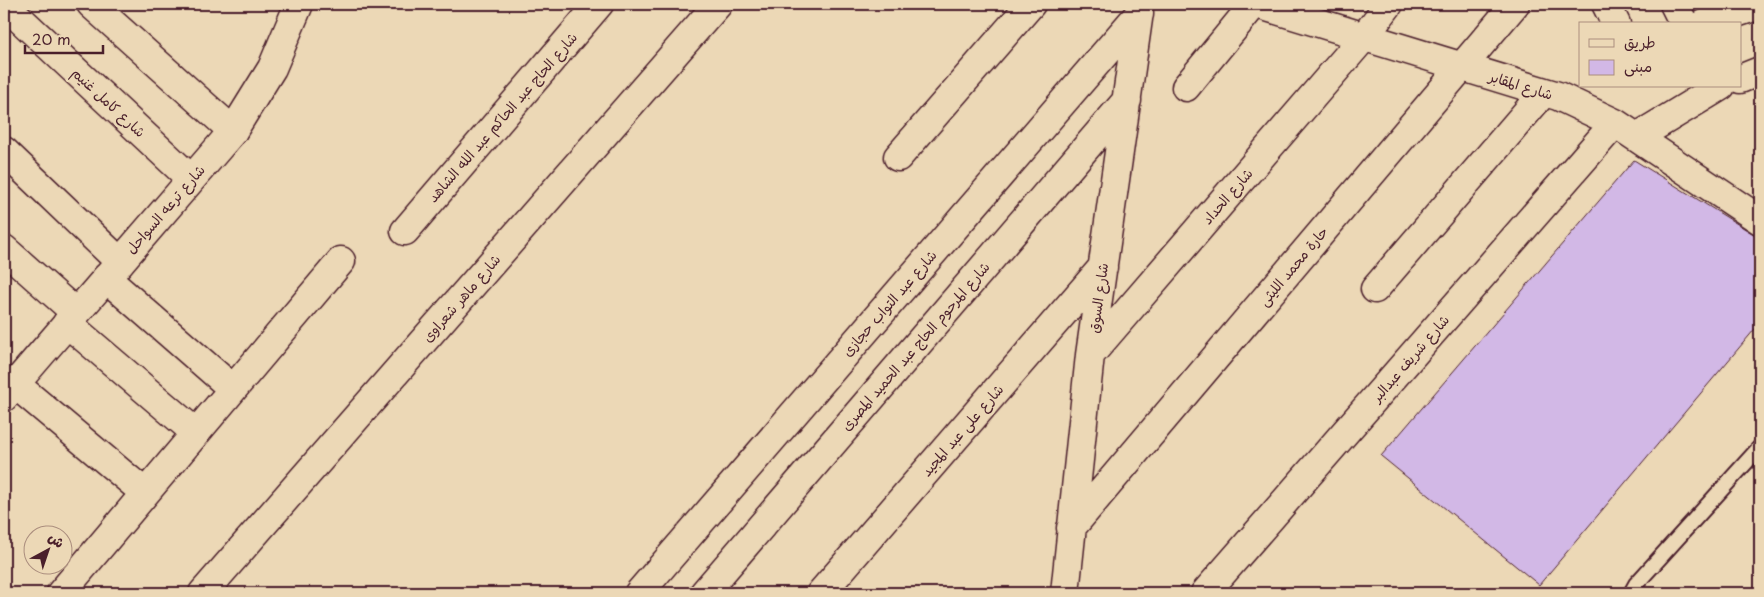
<svg xmlns="http://www.w3.org/2000/svg" width="1764" height="597" font-family="'Playpen Sans','Playpen Sans Arabic',sans-serif">
	<style>
		.building { fill: #d2b8e6; stroke: #4a1f2b }
		.lines { fill: none; stroke-linecap: round; stroke-linejoin: round }
		.service-casing { stroke: #4a1f2b; stroke-width: 18 }
		.minor-casing { stroke: #4a1f2b; stroke-width: 31 }
		.secondary-casing { stroke: #4a1f2b; stroke-width: 31 }
		.service { stroke: #ecd8b6; stroke-width: 14 }
		.minor { stroke: #ecd8b6; stroke-width: 28 }
		.secondary { stroke: #ecd8b6; stroke-width: 28 }
		.labels { text-anchor: middle; dominant-baseline: central; stroke-width: 5; stroke-linejoin: round; paint-order: stroke }
		.street-label { font-size: 14px; fill: #4a1f2b; stroke: #ecd8b6 }
	</style>
	<rect width="100%" height="100%" fill="#ecd8b6"/>
	<filter id="ink" filterUnits="userSpaceOnUse"><feTurbulence type="fractalNoise" baseFrequency=".02" numOctaves="2"/><feDisplacementMap in="SourceGraphic" scale="10" xChannelSelector="R" yChannelSelector="G"/><feConvolveMatrix kernelMatrix="1 2 1 2 8 2 1 2 1" color-interpolation-filters="sRGB"/></filter>
	<g filter="url(#ink)">
		<path class="building" d="M1634,160L1760,238V323L1539,585L1381,456Z"/>
		<g class="lines">
			<defs>
				<path id="service" d="M1631,593L1636,584L1760,447"/>
				<path id="minor" d="M4,4L191,179
					M91,4L233,131
					M1257,4L1558,96L1615,123L1760,220
					M1606,4L1616,24
					M1674,4L1684,24
					M1703,24L1760,5
					M1740,79L1760,71
					M1186,87L1254,4
					M1637,137L1721,86
					M4,151L120,262
					M898,157L1031,4
					M405,231L599,4
					M4,249L76,313
					M106,278L233,389
					M1375,289L1544,92
					M67,323L196,433
					M1090,355L1364,37L1389,4
					M15,384L145,493
					M1071,528L1515,4
					M61,593L341,261
					M203,593L718,4
					M639,593L1139,14
					M704,593L1127,100
					M821,593L1103,267
					M1065,593L1090,355L1139,12
					M1205,593L1615,123"/>
				<path id="secondary" d="M4,397L233,131L272,68L299,4"/>
			</defs>
			<use href="#service" class="service-casing"/>
			<use href="#minor" class="minor-casing"/>
			<use href="#secondary" class="secondary-casing"/>
			<use href="#service" class="service"/>
			<use href="#minor" class="minor"/>
			<use href="#secondary" class="secondary"/>
		</g>
	</g>
	<g class="labels">
		<g class="street-label">
			<text transform="translate(1521 85) rotate(17)">شارع المقابر</text>
			<text transform="translate(109 102) rotate(43)">شارع كامل غنيم</text>
			<text transform="translate(502 117) rotate(-49)">شارع الحاج عبد الحاكم عبد الله الشاهد</text>
			<text transform="translate(1227 196) rotate(-49)">شارع الحداد</text>
			<text transform="translate(165 209) rotate(-49)">شارع ترعه السواحل</text>
			<text transform="translate(1293 266) rotate(-50)">حارة محمد الليثى</text>
			<text transform="translate(461 298) rotate(-49)">شارع ماهر شعراوى</text>
			<text transform="translate(1098 298) rotate(-82)">شارع السوق</text>
			<text transform="translate(889 303) rotate(-49)">شارع عبد التواب حجازى</text>
			<text transform="translate(915 346) rotate(-49)">شارع المرحوم الحاج عبد الحميد المصرى</text>
			<text transform="translate(1410 358) rotate(-49)">شارع شريف عبدالبر</text>
			<text transform="translate(962 430) rotate(-49)">شارع على عبد المجيد</text>
		</g>
	</g>
	<rect width="1764" height="597" fill="none" stroke="#ecd8b6" stroke-width="20"/>
	<rect x="10" y="10" width="1744" height="577" fill="none" stroke="#4a1f2b" stroke-width="2" filter="url(#ink)"/>
	<rect x="1579" y="22" width="162" height="65" fill="#ecd8b6" stroke="#ab8e7e"/>
	<rect x="1589" y="39" width="25" height="8" fill="#ecd8b6" stroke="#ab8e7e"/>
	<text x="1624" y="48" font-size="15" fill="#4a1f2b">طريق</text>
	<rect x="1589" y="60" width="25" height="15" fill="#d2b8e6" stroke="#ab8e7e"/>
	<text x="1624" y="72" font-size="15" fill="#4a1f2b">مبنى</text>
	<g transform="translate(48 550) rotate(40)"><circle r="24" fill="#ecd8b6" stroke="#ab8e7e"/>
	<path d="M0-4L9 19L0 12L-9 19Z" fill="#4a1f2b"/>
	<text y="-8" font-size="14" font-weight="bold" text-anchor="middle" fill="#4a1f2b">ش</text>
	</g>
	<path d="M25 45v8h78v-8" fill="none" stroke="#4a1f2b" stroke-width="2.5"/>
	<text x="32" y="45" font-size="15" fill="#4a1f2b" stroke="#ecd8b6" stroke-width="4" paint-order="stroke">20 m</text>
</svg>
